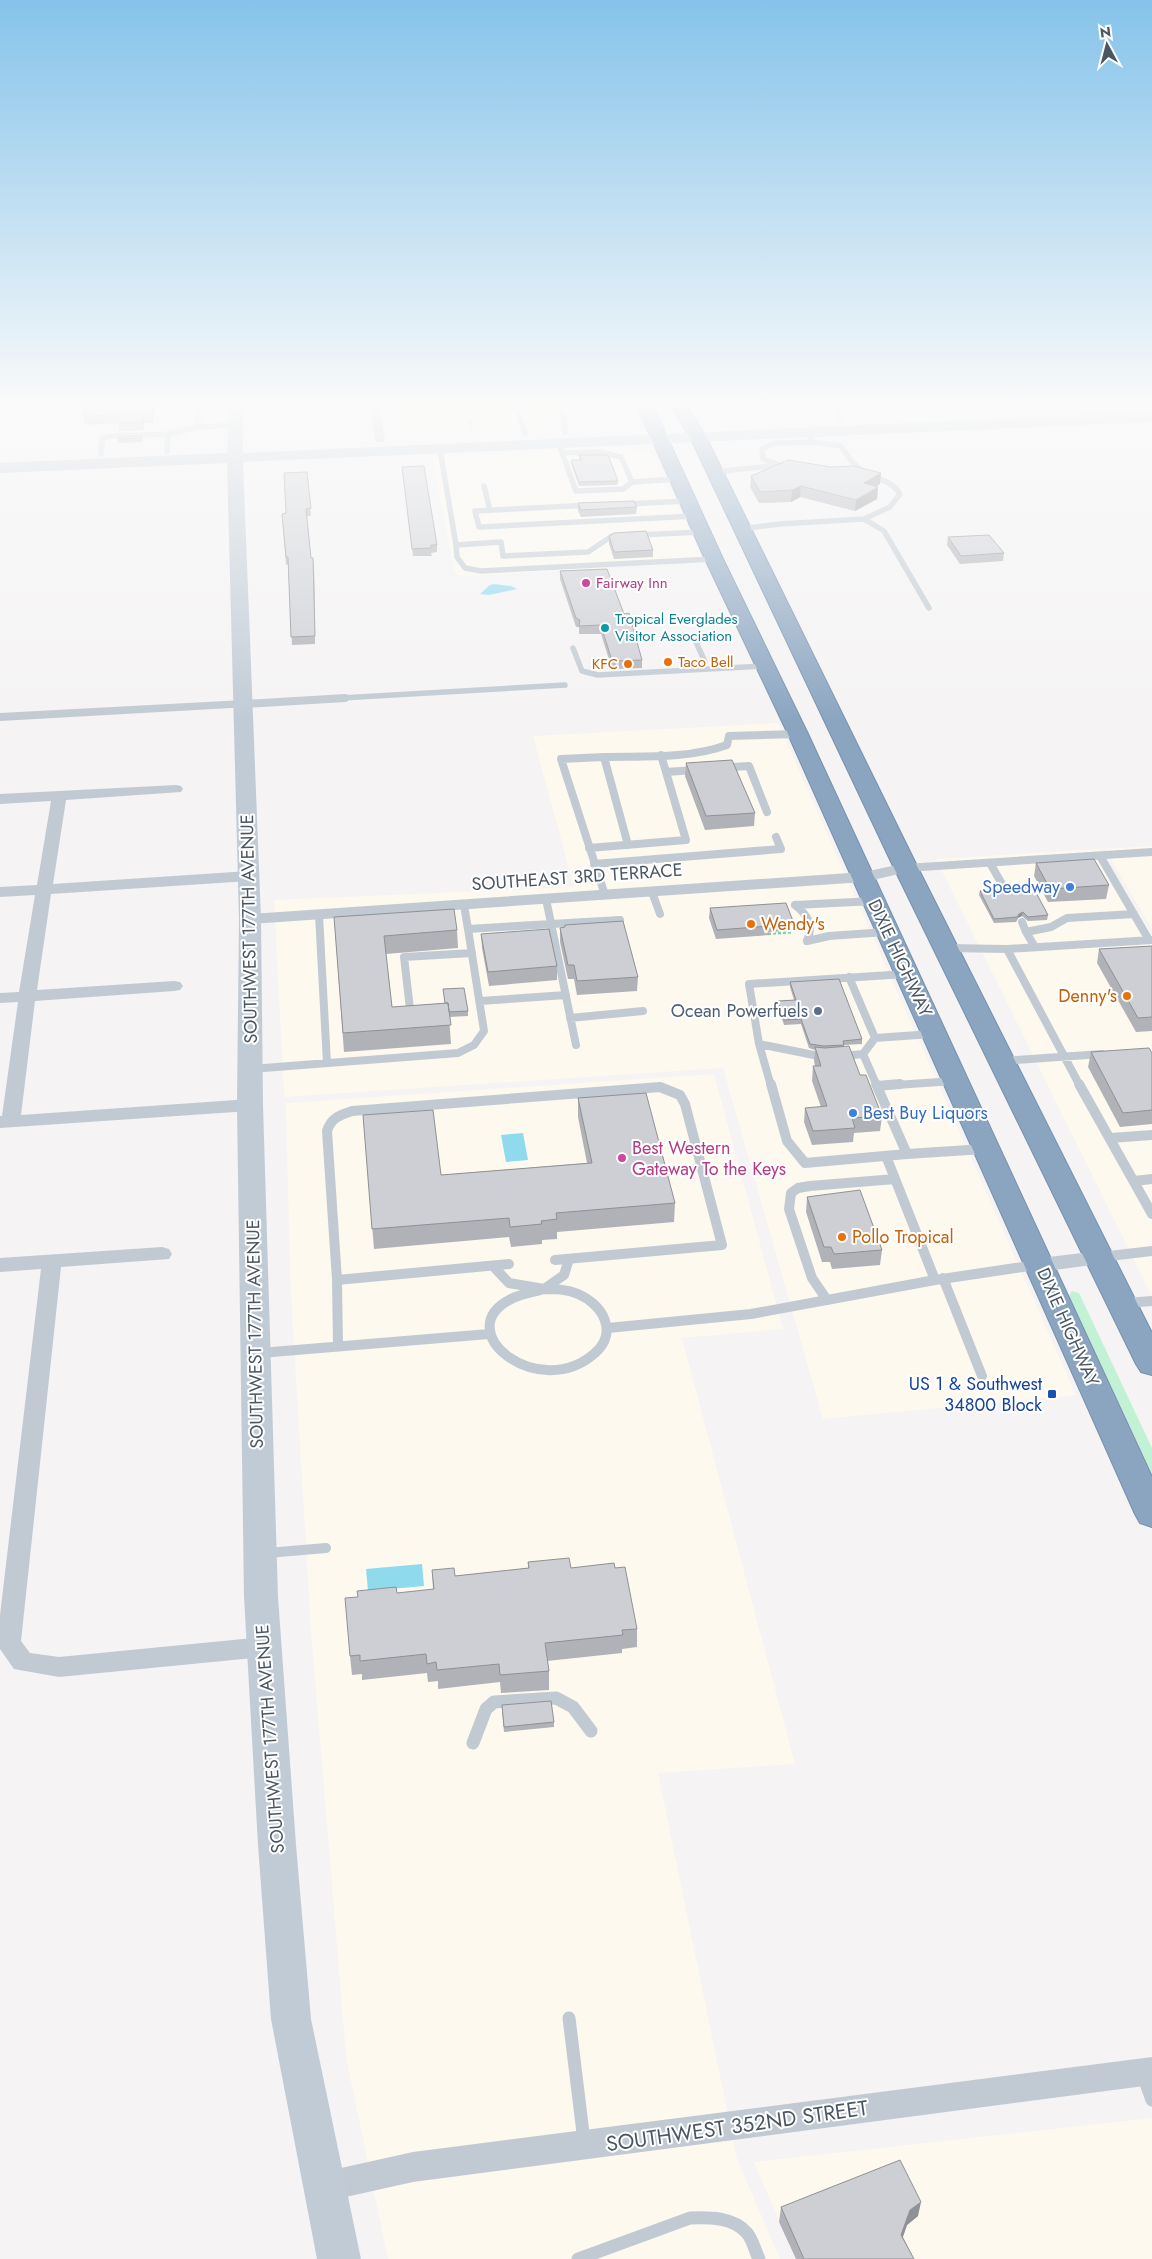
<svg xmlns="http://www.w3.org/2000/svg" width="1152" height="2259" font-family="Jost,sans-serif">
	<style>
		.commercial { fill: #fdf9ef }
		.green { fill: #c3f1d5 }
		.water { fill: #90daee }
		.lines { fill: none; stroke-linecap: round; stroke-linejoin: round }
		.highway-casing { stroke: #7690ad; stroke-width: 2 }
		.path-far1 { stroke: #7ad0a6; stroke-width: 2; stroke-dasharray: 2.5 2; stroke-linecap: butt }
		.path { stroke: #7ad0a6; stroke-width: 2.5; stroke-dasharray: 3 2; stroke-linecap: butt }
		.lane-far3 { stroke: #c1cad2; stroke-width: 5.5 }
		.lane-far2 { stroke: #c1cad2; stroke-width: 8 }
		.lane-far1 { stroke: #c1cad2; stroke-width: 10 }
		.lane { stroke: #c1cad2; stroke-width: 13 }
		.street { fill: #c1cad2; fill-rule: evenodd }
		.secondary { fill: #c1cbd6; fill-rule: evenodd }
		.highway { fill: #8ba5c1; fill-rule: evenodd }
		.wall { fill: #b0b2b7 }
		.shaded-wall { fill: #909195 }
		.building { fill: #cdcfd5; stroke: #909195 }
		.hotel-dot { fill: #d1479c; stroke: #fff; stroke-width: 2 }
		.culture-dot { fill: #0f9aa8; stroke: #fff; stroke-width: 2 }
		.food-dot { fill: #e8710a; stroke: #fff; stroke-width: 2 }
		.shop-dot { fill: #3f7fe0; stroke: #fff; stroke-width: 2 }
		.service-dot { fill: #5c6f8a; stroke: #fff; stroke-width: 2 }
		.transit-dot { fill: #1a4fb4; stroke: #fff; stroke-width: 2 }
		.labels { text-anchor: middle; dominant-baseline: central; stroke-width: 4; stroke-linejoin: round; paint-order: stroke }
		.far-hotel-label { font-size: 15px; fill: #b23c85; stroke: #fff; text-anchor: start }
		.far-culture-label { font-size: 15px; fill: #0d838f; stroke: #fff; text-anchor: start }
		.far-food-label { font-size: 15px; fill: #c56008; stroke: #fff; text-anchor: start }
		.street-label { font-size: 18px; fill: #4a5661; stroke: #fff }
		.shop-label { font-size: 18px; fill: #366cbe; stroke: #fff; text-anchor: end }
		.food-label { font-size: 18px; fill: #c56008; stroke: #fff; text-anchor: start }
		.service-label { font-size: 18px; fill: #4e5e75; stroke: #fff; text-anchor: end }
		.hotel-label { font-size: 18px; fill: #b23c85; stroke: #fff; text-anchor: start }
		.transit-label { font-size: 18px; fill: #164399; stroke: #fff; text-anchor: end }
		.near-street-label { font-size: 21px; fill: #4a5661; stroke: #fff }
	</style>
	<rect width="100%" height="100%" fill="#f5f3f3"/>
	<path class="commercial" d="M391,404H582L584,408H579L584,423L403,431L395,427Z
		M732,404H877L878,406L736,411Z
		M623,447L654,456L704,562L468,576L455,574L432,457Z
		M778,723L1076,1395L823,1419L723,1068L284,1097L274,900L574,887L533,736Z
		M1152,846V929L1105,849Z
		M1100,849L1152,936V1296L936,859Z
		M714,1074L783,1329L682,1338L795,1764L658,1773L737,2159L780,2259H388L346,2057L311,1631L290,1278L286,1103Z
		M1152,2118V2259H796L754,2162Z"/>
	<path class="green" d="M1072,1291L1079,1293L1152,1448V1474L1069,1296Z"/>
	<path class="water" d="M494,584L511,586L517,589L489,595L480,594L490,585Z
		M523,1133L528,1160L506,1162L501,1135Z
		M422,1564L424,1586L368,1591L366,1569Z"/>
	<g class="lines">
		<defs>
			<path id="highway" d="M636,404H652L723,559L808,734L1152,1477V1527L1140,1523L1135,1514L788,734L705,559Z
				M670,404H686L706,437L918,868L1152,1333V1375L1141,1372L1136,1364L894,868L690,437Z"/>
		</defs>
		<use href="#highway" class="highway-casing"/>
		<path class="path-far1" d="M470,422L472,429"/>
		<path class="path" d="M768,934L793,932"/>
		<path class="lane-far3" d="M227,404L198,407V427L235,425
			M514,404L525,433
			M559,404L563,414L565,432
			M782,404H822
			M833,404L841,419
			M808,432L813,442L841,446C848,456 854,466 864,472C878,480 892,480 900,494L890,507L864,519
			M559,444L576,491L623,489L632,482L621,457L600,452L563,453
			M440,449L456,545L501,542L503,556L588,552L612,536H619
			M167,451L168,434
			M101,454L102,439L109,436L168,434L198,427
			M777,464L763,459L762,449L775,443L813,442
			M714,472L780,465L788,466
			M632,482L678,479
			M484,486L490,510
			M625,504L687,501
			M590,505L475,511L479,527L695,516
			M741,529L780,524L864,519L884,531L929,608
			M637,535L702,532
			M456,545L457,557L465,568L481,571L714,559
			M696,642L705,662L703,667L697,669
			M573,648L582,671L598,675L766,666
			M324,699L565,685"/>
		<path class="lane-far2" d="M244,704L345,698
			M604,757L561,759L605,895
			M732,767L749,766L767,812
			M666,772L695,770
			M628,845L604,757C645,756 688,759 727,745L729,736L798,734
			M589,848L686,840L661,755
			M1100,856L1149,940
			M990,863L1007,893
			M594,864L781,849L776,837
			M906,868L1152,852
			M652,892L660,914
			M546,899L576,1045
			M464,905L468,929L620,920
			M795,905L874,901
			M795,905C808,915 814,925 807,941
			M319,915L327,1063
			M1022,922L1026,932
			M807,941L829,936L886,932
			M1035,947L1026,932L1051,927L1067,918L1134,914
			M947,948L1007,949
			M849,977L875,1038L863,1054
			M480,1001L566,995
			M410,1009L404,957L472,953
			M570,1018L643,1011
			M875,1038L932,1034
			M759,1044L771,1086
			M842,1056L863,1054L877,1086
			M824,1057L759,1044L749,984L906,974
			M1003,1061L1102,1054
			M252,1069L458,1053L474,1045L484,1031L468,929
			M881,1086L954,1081
			M1080,1086L1007,949L1152,940"/>
		<path class="lane-far1" d="M771,1084L787,1141L805,1163L907,1154L876,1084
			M1079,1084L1152,1214
			M877,1086L900,1084
			M1110,1138L1152,1135
			M907,1154L984,1149
			M886,1156L935,1280
			M1134,1181L1152,1179
			M1101,1257L1152,1251
			M493,1266L509,1283L544,1289L564,1275L569,1259
			M943,1278L982,1376
			M337,1280L509,1264
			M544,1289C555,1289 567,1289 578,1294C602,1304 619,1332 595,1353C539,1403 448,1331 511,1299C521,1294 534,1292 544,1289Z
			M827,1300L812,1278L789,1209L791,1193L798,1188L810,1186L895,1179
			M1125,1303L1152,1301
			M608,1328L751,1314L935,1280L1036,1265
			M338,1346L337,1280L327,1131C331,1118 340,1115 352,1111L660,1087L680,1095L685,1104L722,1245L555,1260
			M260,1353L489,1334
			M267,1553L326,1548"/>
		<path class="lane" d="M473,1743L486,1709L494,1702L556,1698L573,1707L591,1731
			M569,2018L584,2141
			M1143,2075L1152,2100
			M578,2259L690,2218C709,2217 733,2217 747,2233C753,2240 755,2251 759,2259"/>
		<path class="street" d="M369,404H379L385,440L384,442H376L375,440Z
			M244,700L251,704L249,707L0,721V713Z
			M176,785L181,786L183,789L181,792L66,800L53,884L249,871L255,873L257,876L255,879L249,881L51,894L37,990L174,981L180,982L183,986L180,990L174,991L35,1001L21,1115L250,1099L257,1101L259,1105L257,1109L250,1111L0,1128V1116H2L18,1002L0,1003V993L19,992L35,895L0,897V887L37,885L51,801L0,804V794Z
			M906,863L912,865L914,868L912,871L864,882L250,924L244,922L242,919L244,916L250,914L864,872Z
			M162,1247L169,1249L172,1254L169,1259L61,1267L21,1641L30,1653L59,1657L264,1637L273,1640L276,1647L273,1654L264,1657L59,1677L14,1669L0,1649V1615L41,1269L0,1272V1258Z
			M1099,1251L1106,1253L1109,1258L1106,1263L1040,1272L1033,1270L1030,1265L1033,1260L1040,1258Z
			M1152,2057V2085L413,2182L323,2202L312,2198L308,2187L312,2176L323,2172L413,2152Z"/>
		<path class="secondary" d="M229,404H243V453L1152,412V422L243,462L261,919L263,1105L278,1597L296,1845L311,2019L361,2259H317L271,2019L258,1845L244,1597L237,1105L239,919L227,463L0,473V463L227,453Z"/>
		<use href="#highway" class="highway"/>
	</g>
	<path class="wall" d="M86,404H155L153,423H144V430L119,431L118,423L85,425L84,416Z
		M142,436L143,442L118,443V439Z
		M579,455L618,481L617,485L579,486L571,464V460H580Z
		M402,467L437,545V552L431,553L432,556H413Z
		M307,472L311,516H307L311,558H313L314,566L315,644L292,645L288,564L286,565L282,514L286,513Z
		M751,476L880,484L875,487H878L877,499L855,511L800,497L791,502L759,503L750,487Z
		M578,503L637,507L636,514L581,517L578,511Z
		M609,536L653,550V557L614,559L609,544Z
		M948,537L1004,553L1003,561L960,564L947,545Z
		M560,571L642,660V668L612,669L601,634H579V627H576L560,579Z
		M686,763L755,813L754,826L705,830L685,776Z
		M1036,863L1109,885L1106,899L1048,902L1034,876Z
		M980,891L1008,894L1048,915L1047,920L1028,921L1022,916L1018,918L1016,922L994,923L979,895Z
		M710,908L793,921L792,931L769,932V935L716,939L709,918Z
		M334,917L457,930L458,948L386,954L392,1007L445,1003L443,989L468,1011V1016L449,1017L451,1044L344,1052Z
		M565,925L638,977L637,991L577,995L574,979H568L560,942V928H565Z
		M481,934L557,966V980L489,986L482,948Z
		M1152,946V1031L1136,1032L1097,963L1099,949Z
		M790,982L862,1039V1044L844,1045V1047L860,1075L882,1116L880,1131L854,1133L853,1142L812,1145L804,1122L805,1108L821,1107L812,1081L813,1066H815L814,1061L815,1050L809,1048L801,1024L784,1025L778,1006V1001L794,1000L790,987Z
		M1091,1052L1152,1053V1124L1120,1127L1088,1067Z
		M578,1098L675,1203L674,1222L557,1232V1239L542,1240V1244L511,1247L509,1237L374,1249L363,1115L441,1175L587,1163L578,1117Z
		M807,1197L882,1250L880,1265L832,1269L830,1262H822L806,1212Z
		M528,1562L571,1568H615L637,1629V1647L622,1649V1653L547,1661L549,1671V1690L501,1693L500,1682L438,1689V1681L428,1682L427,1673L362,1680V1674L352,1675L350,1656L433,1589L432,1570L455,1576L528,1568Z
		M502,1710L554,1722V1727L504,1732Z
		M781,2207L918,2216L907,2225L903,2237L914,2259H796L779,2222Z"/>
	<path class="shaded-wall" d="M153,404H155L153,423L152,414Z
		M143,415L144,423V430L143,422Z
		M881,473L880,484L863,494L864,483Z
		M801,486L800,497L791,502L792,490Z
		M878,487L877,499L855,511L856,500Z
		M313,558L314,566L315,644V636Z
		M1023,912L1022,916L1018,918L1016,922L1019,914Z
		M921,2202L918,2216L907,2225L898,2250L901,2235L910,2210Z"/>
	<path class="building" d="M86,404H153L152,414L143,415V422L118,423L119,415L84,416Z
		M142,436V438L118,439V437Z
		M579,455H608L618,481L579,482L571,460H581Z
		M788,460L831,467L853,466L881,473L864,483L878,487L856,500L801,486L792,490L760,492L751,476Z
		M424,466L437,545H431V548L412,549L402,467Z
		M307,472L311,508L306,509L311,558H313L315,636L291,637L288,557H286L282,514L286,513L284,473Z
		M634,501L637,507L581,510L578,503Z
		M646,531L653,550L614,552L609,536L614,533Z
		M989,535L1004,553L961,556L948,537Z
		M607,569L624,614L629,613L642,660L612,661L601,625L579,626L580,620L576,618L560,571Z
		M732,760L755,813L706,816L686,763Z
		M1094,859L1109,885L1050,889L1036,863Z
		M1033,887L1048,915L1028,917L1023,912L1019,914L1017,917L994,919L980,891L1002,889L1008,894L1013,888Z
		M786,903L793,921L768,923L770,926L717,930L710,908Z
		M454,909L457,930L384,936L392,1007L448,1003L451,1025L343,1033L334,917Z
		M623,921L638,977L577,981L574,965H568L560,928L565,927V925Z
		M549,929L557,966L488,972L481,934Z
		M1152,946V1017L1138,1018L1099,949Z
		M839,979L862,1039L843,1041L844,1045L824,1046L810,1044L801,1019L784,1020L778,1001L796,1000L790,982Z
		M464,988L468,1011L449,1012L448,1003H445L443,989Z
		M849,1046L860,1075H866L882,1116L852,1118L855,1128L813,1131L805,1108L827,1106L813,1066H821L815,1047L825,1048Z
		M1149,1048L1152,1053V1110L1123,1113L1091,1052Z
		M646,1093L675,1203L556,1213L557,1219L541,1221L542,1224L510,1227L509,1218L372,1229L363,1115L433,1110L441,1175L592,1163L578,1098Z
		M860,1190L882,1250L834,1254L831,1247H824L807,1197Z
		M569,1558L571,1568L614,1563L615,1568L625,1567L637,1629L622,1630L623,1635L545,1643L549,1671L500,1675L499,1664L437,1670L436,1662L427,1664L426,1654L360,1661V1655L350,1656L345,1598L358,1597L357,1591L396,1587L397,1593L434,1589L432,1570L454,1568L455,1576L529,1568L528,1562Z
		M551,1701L554,1722L504,1727L502,1705Z
		M900,2160L921,2202L910,2210L901,2235L914,2259H804L781,2207Z"/>
	<linearGradient id="sky" x2="0" y2="1"><stop stop-color="#85c3ea"/><stop offset="0.56" stop-color="#fafafa"/><stop offset="1" stop-color="#fafafa" stop-opacity="0"/></linearGradient>
	<rect width="1152" height="721" fill="url(#sky)"/>
	<g class="hotel-dot">
		<circle cx="586" cy="583" r="5"/>
		<circle cx="622" cy="1158" r="5"/>
	</g>
	<circle class="culture-dot" cx="605" cy="628" r="5"/>
	<g class="food-dot">
		<circle cx="668" cy="662" r="5"/>
		<circle cx="628" cy="664" r="5"/>
		<circle cx="751" cy="924" r="5"/>
		<circle cx="1127" cy="996" r="5"/>
		<circle cx="842" cy="1237" r="5"/>
	</g>
	<g class="shop-dot">
		<circle cx="1070" cy="887" r="5"/>
		<circle cx="853" cy="1113" r="5"/>
	</g>
	<circle class="service-dot" cx="818" cy="1011" r="5"/>
	<rect class="transit-dot" x="1047" y="1389" width="10" height="10" rx="2.5"/>
	<g class="labels">
		<g class="far-hotel-label">
			<text x="596" y="583">Fairway Inn</text>
		</g>
		<g class="far-culture-label">
			<text x="615" y="619">Tropical Everglades<tspan x="615" dy="17">Visitor Association</tspan></text>
		</g>
		<g class="far-food-label">
			<text x="678" y="662">Taco Bell</text>
			<text x="618" y="664" text-anchor="end">KFC</text>
		</g>
		<g class="street-label">
			<text transform="translate(577 877) rotate(-4)">SOUTHEAST 3RD TERRACE</text>
			<text transform="translate(249 929) rotate(-91)">SOUTHWEST 177TH AVENUE</text>
			<text transform="translate(900 958) rotate(65)">DIXIE HIGHWAY</text>
			<text transform="translate(1068 1327) rotate(66)">DIXIE HIGHWAY</text>
			<text transform="translate(255 1334) rotate(-91)">SOUTHWEST 177TH AVENUE</text>
			<text transform="translate(270 1739) rotate(-94)">SOUTHWEST 177TH AVENUE</text>
		</g>
		<g class="shop-label">
			<text x="1060" y="887">Speedway</text>
			<text x="863" y="1113" text-anchor="start">Best Buy Liquors</text>
		</g>
		<g class="food-label">
			<text x="761" y="924">Wendy's</text>
			<text x="1117" y="996" text-anchor="end">Denny's</text>
			<text x="852" y="1237">Pollo Tropical</text>
		</g>
		<g class="service-label">
			<text x="808" y="1011">Ocean Powerfuels</text>
		</g>
		<g class="hotel-label">
			<text x="632" y="1148">Best Western<tspan x="632" dy="21">Gateway To the Keys</tspan></text>
		</g>
		<g class="transit-label">
			<text x="1042" y="1384">US 1 &amp; Southwest<tspan x="1042" dy="21">34800 Block</tspan></text>
		</g>
		<g class="near-street-label">
			<text transform="translate(737 2126) rotate(-8)">SOUTHWEST 352ND STREET</text>
		</g>
	</g>
	<g transform="translate(1107 45) rotate(353)" stroke="#ffffff" stroke-width="4" paint-order="stroke">
	<path d="M0-4L9 19L0 12L-9 19Z" fill="#4a5661"/>
	<text y="-8" font-size="14" font-weight="bold" text-anchor="middle" fill="#4a5661">N</text>
	</g>
</svg>
